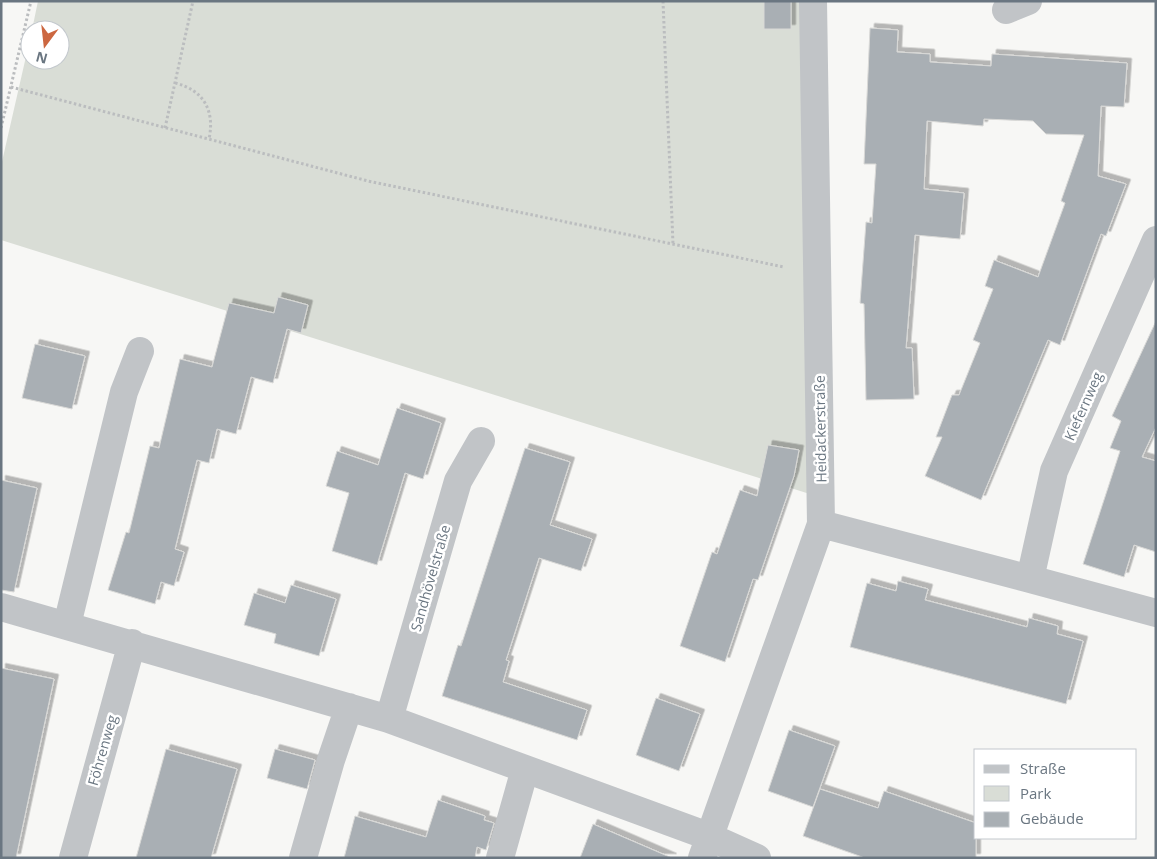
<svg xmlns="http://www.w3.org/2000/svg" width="1157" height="859" font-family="'Open Sans',sans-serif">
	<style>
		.green { fill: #d9ddd6 }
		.building { fill: #a9afb4; stroke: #d9d9d7; filter: url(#shadow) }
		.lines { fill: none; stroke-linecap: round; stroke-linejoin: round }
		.path { stroke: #bbbdbf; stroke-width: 3; stroke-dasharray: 2.5 2.5; stroke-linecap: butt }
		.minor { stroke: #c1c4c7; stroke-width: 28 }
		.labels { text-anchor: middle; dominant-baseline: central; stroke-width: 5; stroke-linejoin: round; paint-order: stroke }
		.street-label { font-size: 14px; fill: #6a7681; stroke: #fff }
	</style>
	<defs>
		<filter id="shadow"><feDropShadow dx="4.5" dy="-4.5" stdDeviation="0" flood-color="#0004"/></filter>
	</defs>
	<rect width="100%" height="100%" fill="#f7f7f5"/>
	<path class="green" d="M38,1H805L813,495L1,240V166L30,39V60H60V30H32Z"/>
	<path class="building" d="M764,1H791V29H764Z
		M870,28L898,30L897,52L930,54V62L991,66L992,54L1127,63L1124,107L1101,106L1098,176L1126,184L1106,236L1101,234L1060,345L1048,340L981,500L925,476L942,437H936L952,395H959L980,343L973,340L993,289L985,286L994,260L1038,277L1065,203L1061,201L1084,135L1046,134L1033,121L984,119L983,126L927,121L924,189L964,193L960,239L915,235L906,348H912L914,399L866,400L864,304L860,303L866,222L872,223L876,164H864Z
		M278,297L308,305L301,333L287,329L273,383L251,377L236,434L217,429L209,463L197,460L175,549L184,552L174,586L161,582L155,604L108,590L126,532L129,533L150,446L159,448L180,359L212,367L229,303L274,313Z
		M1156,321V427L1142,457L1156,461V552L1134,545L1124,577L1083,564L1120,451L1110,448L1121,421L1112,416Z
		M35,344L85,356L72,409L22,398Z
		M397,408L441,423L423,479L405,473L377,565L332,551L349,493L326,486L337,451L378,465Z
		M768,445L799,450L794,476L758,580L753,579L725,662L680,646L712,552L717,554L740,490L757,496Z
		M525,448L570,462L550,525L592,539L581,571L539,558L506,660L509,661L503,682L587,710L577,740L442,696L458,645L461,646Z
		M1,480L37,488L14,592L1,590Z
		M898,581L928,589L925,600L1027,627L1029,618L1058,626L1057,634L1083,641L1066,704L850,647L867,583L896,591Z
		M291,585L336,599L319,656L274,643L276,634L244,625L254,593L285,603Z
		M1,668L54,679L16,858H1Z
		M656,698L700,714L679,771L636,755Z
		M789,730L835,746L813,807L768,791Z
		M166,749L237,769L211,858H136Z
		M275,749L315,760L307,789L267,778Z
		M820,789L878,808L884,791L976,823V858H865L803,836Z
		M438,800L485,816L484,820L494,823L486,850L477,847L475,858H344L355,816L426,837Z
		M593,824L672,858H580Z"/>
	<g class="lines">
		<path class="path" d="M663,1L673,244
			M175,83C204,90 215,111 209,139
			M11,87L368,181L784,267
			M1,128L31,1
			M165,128L193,1"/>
		<path class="minor" d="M1006,10L1028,1
			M821,524L1030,579L1054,471L1156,240
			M1030,579L1156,613
			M1,607L389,719L708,836L757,858
			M67,625L124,392L140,351
			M389,719L458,481L481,441
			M73,858L132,643
			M303,858L331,760L349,707
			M500,858L525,769
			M702,858L821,524L813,1"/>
	</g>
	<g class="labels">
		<g class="street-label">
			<text transform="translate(1083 406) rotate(-66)">Kiefernweg</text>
			<text transform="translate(820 429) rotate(-91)">Heidackerstraße</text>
			<text transform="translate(430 578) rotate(-74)">Sandhövelstraße</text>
			<text transform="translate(102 750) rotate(-74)">Föhrenweg</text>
		</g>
	</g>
	<rect width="1157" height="859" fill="none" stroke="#6a7681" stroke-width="5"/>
	<rect x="974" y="749" width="162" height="90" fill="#ffffff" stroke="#c3c8cd"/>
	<rect x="984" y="765" width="25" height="8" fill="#c1c4c7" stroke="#c3c8cd"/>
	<text x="1020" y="774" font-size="15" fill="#6a7681">Straße</text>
	<rect x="984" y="786" width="25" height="15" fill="#d9ddd6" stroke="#c3c8cd"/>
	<text x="1020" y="799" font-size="15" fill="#6a7681">Park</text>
	<rect x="984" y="812" width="25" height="15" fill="#a9afb4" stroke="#c3c8cd"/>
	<text x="1020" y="824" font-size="15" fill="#6a7681">Gebäude</text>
	<g transform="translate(45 45) rotate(195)"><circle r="24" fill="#ffffff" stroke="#c3c8cd"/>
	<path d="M0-4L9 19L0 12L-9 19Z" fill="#cc6740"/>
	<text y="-8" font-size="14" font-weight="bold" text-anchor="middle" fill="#6a7681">N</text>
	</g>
</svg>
